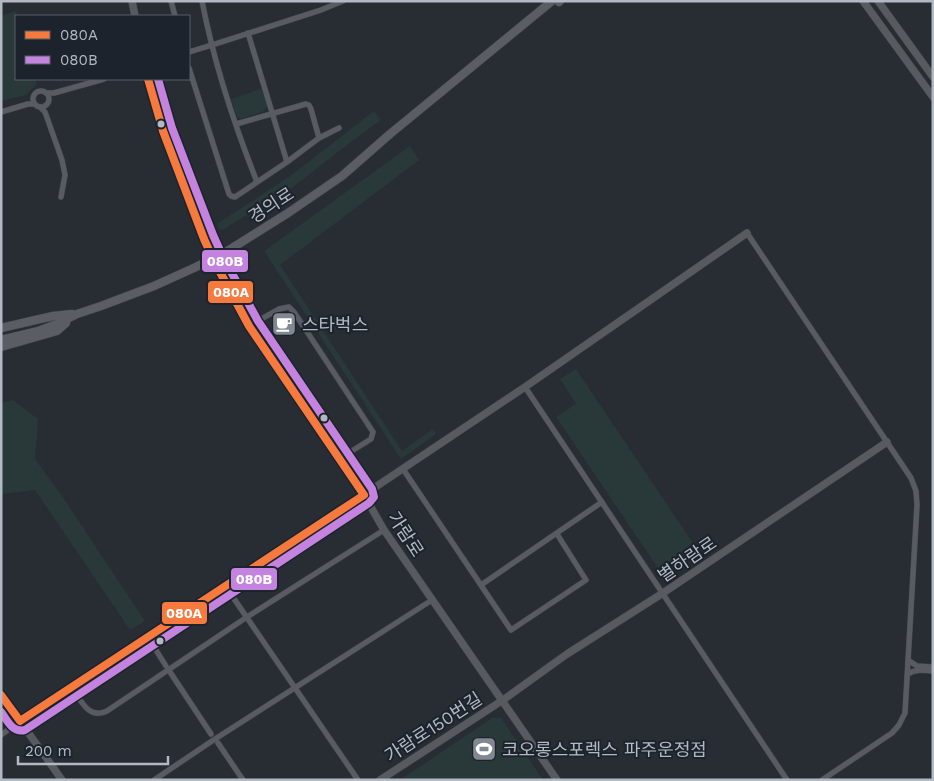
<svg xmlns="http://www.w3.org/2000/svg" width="934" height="781" font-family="'Work Sans','Noto Sans KR',sans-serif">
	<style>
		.green { fill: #293839 }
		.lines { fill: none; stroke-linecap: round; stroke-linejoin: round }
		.street-casing { stroke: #46494e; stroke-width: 6 }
		.secondary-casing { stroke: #46494e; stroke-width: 8 }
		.primary-casing { stroke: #464950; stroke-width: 9 }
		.street { stroke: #585b61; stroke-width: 5 }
		.secondary { stroke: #575a5f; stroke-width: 7 }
		.primary { stroke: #5a5d63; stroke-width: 8 }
		.bus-1-casing { stroke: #1d232c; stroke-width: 11 }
		.bus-2-casing { stroke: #1d232c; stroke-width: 11 }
		.bus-1 { stroke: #f6793e; stroke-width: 8 }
		.bus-2 { stroke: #c483df; stroke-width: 8 }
		.bus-dot { fill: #b3b9c3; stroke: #1d232c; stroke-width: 2 }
		.labels { text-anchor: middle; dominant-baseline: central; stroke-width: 4; stroke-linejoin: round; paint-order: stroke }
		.street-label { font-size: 18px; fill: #b3b9c3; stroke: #1d232c }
		.poi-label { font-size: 18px; fill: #b3b9c3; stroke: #1d232c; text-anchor: start }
		.line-badge { stroke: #1d232c; stroke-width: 2 }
		.badge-label { font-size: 14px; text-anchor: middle; font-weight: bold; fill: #fff }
	</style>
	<rect width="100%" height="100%" fill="#282d33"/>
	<path class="green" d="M16,11L18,16H16V79H35L37,84L26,95L1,101V16Z
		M261,89L267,106L264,111L241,119L237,117L231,99Z
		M374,111L381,120L351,142L284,194L271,199L223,230L219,229L217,224L289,177Z
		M410,146L419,160L280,265L402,451L433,429L436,434L401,459L264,251Z
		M576,369L699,552L667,574H662L556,417L576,404L560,379Z
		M13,400L38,419L35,459L62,496L145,621L130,630L35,490L1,494V403Z
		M492,718H501L543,780H400Z"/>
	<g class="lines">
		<defs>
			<path id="street" d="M171,1L175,16
				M202,1C214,63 234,124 257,182
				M248,33L287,162
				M189,52L212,45L321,10L343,1
				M189,68L229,194L231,196L235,197L287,162L319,138L339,128
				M33 99a8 8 0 1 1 16 0a8 8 0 1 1-16 0Z
				M46,93H54L104,79
				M40,107L45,112L62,160L65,175L61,197
				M1,112L28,104H34
				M236,124L306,104L309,105L311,109L319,138
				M747,233L911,478L916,491L917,505L905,713L899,725L892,733L822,780
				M249,326L279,309L289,307L294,312L373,432L371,439L339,459
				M525,387L787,780
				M403,469L511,630L586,580L557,534
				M481,585L602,502
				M226,587L358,780
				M154,647L166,666
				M908,660L917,666L933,667
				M170,672L211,734
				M908,674C915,669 924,670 933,671
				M71,687C81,700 88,720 107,711L247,617L384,530
				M1,695L20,721L1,735
				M218,743L243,780
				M154,780L215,739L432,600"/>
			<path id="secondary" d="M132,1L135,16
				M863,1L933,97
				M878,1L933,77
				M148,79L163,131L204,239L213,259L249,326L364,495L384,530L557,780
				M62,780L20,721L226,587L525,387L747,233
				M380,780L503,700L567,654L663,593L887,442"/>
			<path id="primary" d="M559,2L560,1
				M1,328L53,316L72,314
				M1,340L38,331L57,324L77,314L101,306L154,286L196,267L229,250L288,213L342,176L390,134L552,1
				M1,347L57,331L66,323"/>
		</defs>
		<use href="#street" class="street-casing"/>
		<use href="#secondary" class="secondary-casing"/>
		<use href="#primary" class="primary-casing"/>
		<use href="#street" class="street"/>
		<use href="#secondary" class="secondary"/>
		<use href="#primary" class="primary"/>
		<defs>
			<path id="bus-1" d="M1,695L20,721L364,495L249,326L213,259L204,239L163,131L148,79"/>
			<path id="bus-2" d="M1,712C8,721 12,733 25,730L369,503L374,497L372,489L258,321L222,255L213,235L172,128L158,79"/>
		</defs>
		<use href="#bus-1" class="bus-1-casing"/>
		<use href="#bus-2" class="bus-2-casing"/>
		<use href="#bus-1" class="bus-1"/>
		<use href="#bus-2" class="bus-2"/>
	</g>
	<defs>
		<symbol id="cafe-square" viewBox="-11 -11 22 22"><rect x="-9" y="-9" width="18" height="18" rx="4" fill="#828891" stroke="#1d232c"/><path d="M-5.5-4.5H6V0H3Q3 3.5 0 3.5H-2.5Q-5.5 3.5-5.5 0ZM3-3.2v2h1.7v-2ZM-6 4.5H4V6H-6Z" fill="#fff"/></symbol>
		<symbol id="stadium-square" viewBox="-11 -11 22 22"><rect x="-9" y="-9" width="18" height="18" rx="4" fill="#828891" stroke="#1d232c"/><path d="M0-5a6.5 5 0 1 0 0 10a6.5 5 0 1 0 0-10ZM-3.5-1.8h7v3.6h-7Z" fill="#fff"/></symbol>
	</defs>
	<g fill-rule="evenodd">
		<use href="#cafe-square" x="270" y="310" width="28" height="28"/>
		<use href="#stadium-square" x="470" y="735" width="28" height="28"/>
	</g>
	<g class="bus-dot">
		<circle cx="161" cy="124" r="4.5"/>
		<circle cx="324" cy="418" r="4.5"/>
		<circle cx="160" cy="641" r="4.5"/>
	</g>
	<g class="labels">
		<g class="street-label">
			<text transform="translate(271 205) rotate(-33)">경의로</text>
			<text transform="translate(406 534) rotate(57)">가람로</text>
			<text transform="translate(687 559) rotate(-34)">별하람로</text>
			<text transform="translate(433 727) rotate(-33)">가람로150번길</text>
		</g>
		<g class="poi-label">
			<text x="302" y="324">스타벅스</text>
			<text x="502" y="749">코오롱스포렉스 파주운정점</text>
		</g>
	</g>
	<g class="line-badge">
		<rect x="201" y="249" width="48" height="24" rx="5" fill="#c483df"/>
		<rect x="207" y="280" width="47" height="24" rx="5" fill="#f6793e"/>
		<rect x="230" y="567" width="48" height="24" rx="5" fill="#c483df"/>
		<rect x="161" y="601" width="47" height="24" rx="5" fill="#f6793e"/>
	</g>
	<g class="badge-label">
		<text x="225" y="266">080B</text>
		<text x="231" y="297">080A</text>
		<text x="254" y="584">080B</text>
		<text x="184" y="618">080A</text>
	</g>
	<rect width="934" height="781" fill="none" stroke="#b3b9c3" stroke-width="5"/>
	<rect x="15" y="15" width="175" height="65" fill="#1d232c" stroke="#595f68"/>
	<rect x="25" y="31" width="25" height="8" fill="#f6793e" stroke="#595f68"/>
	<text x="60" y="40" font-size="15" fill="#b3b9c3">080A</text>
	<rect x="25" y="56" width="25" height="8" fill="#c483df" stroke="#595f68"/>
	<text x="60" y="65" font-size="15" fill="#b3b9c3">080B</text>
	<path d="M18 756v8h150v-8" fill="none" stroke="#b3b9c3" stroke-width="2.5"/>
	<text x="25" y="756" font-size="15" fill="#b3b9c3" stroke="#1d232c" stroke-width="4" paint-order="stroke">200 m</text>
</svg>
